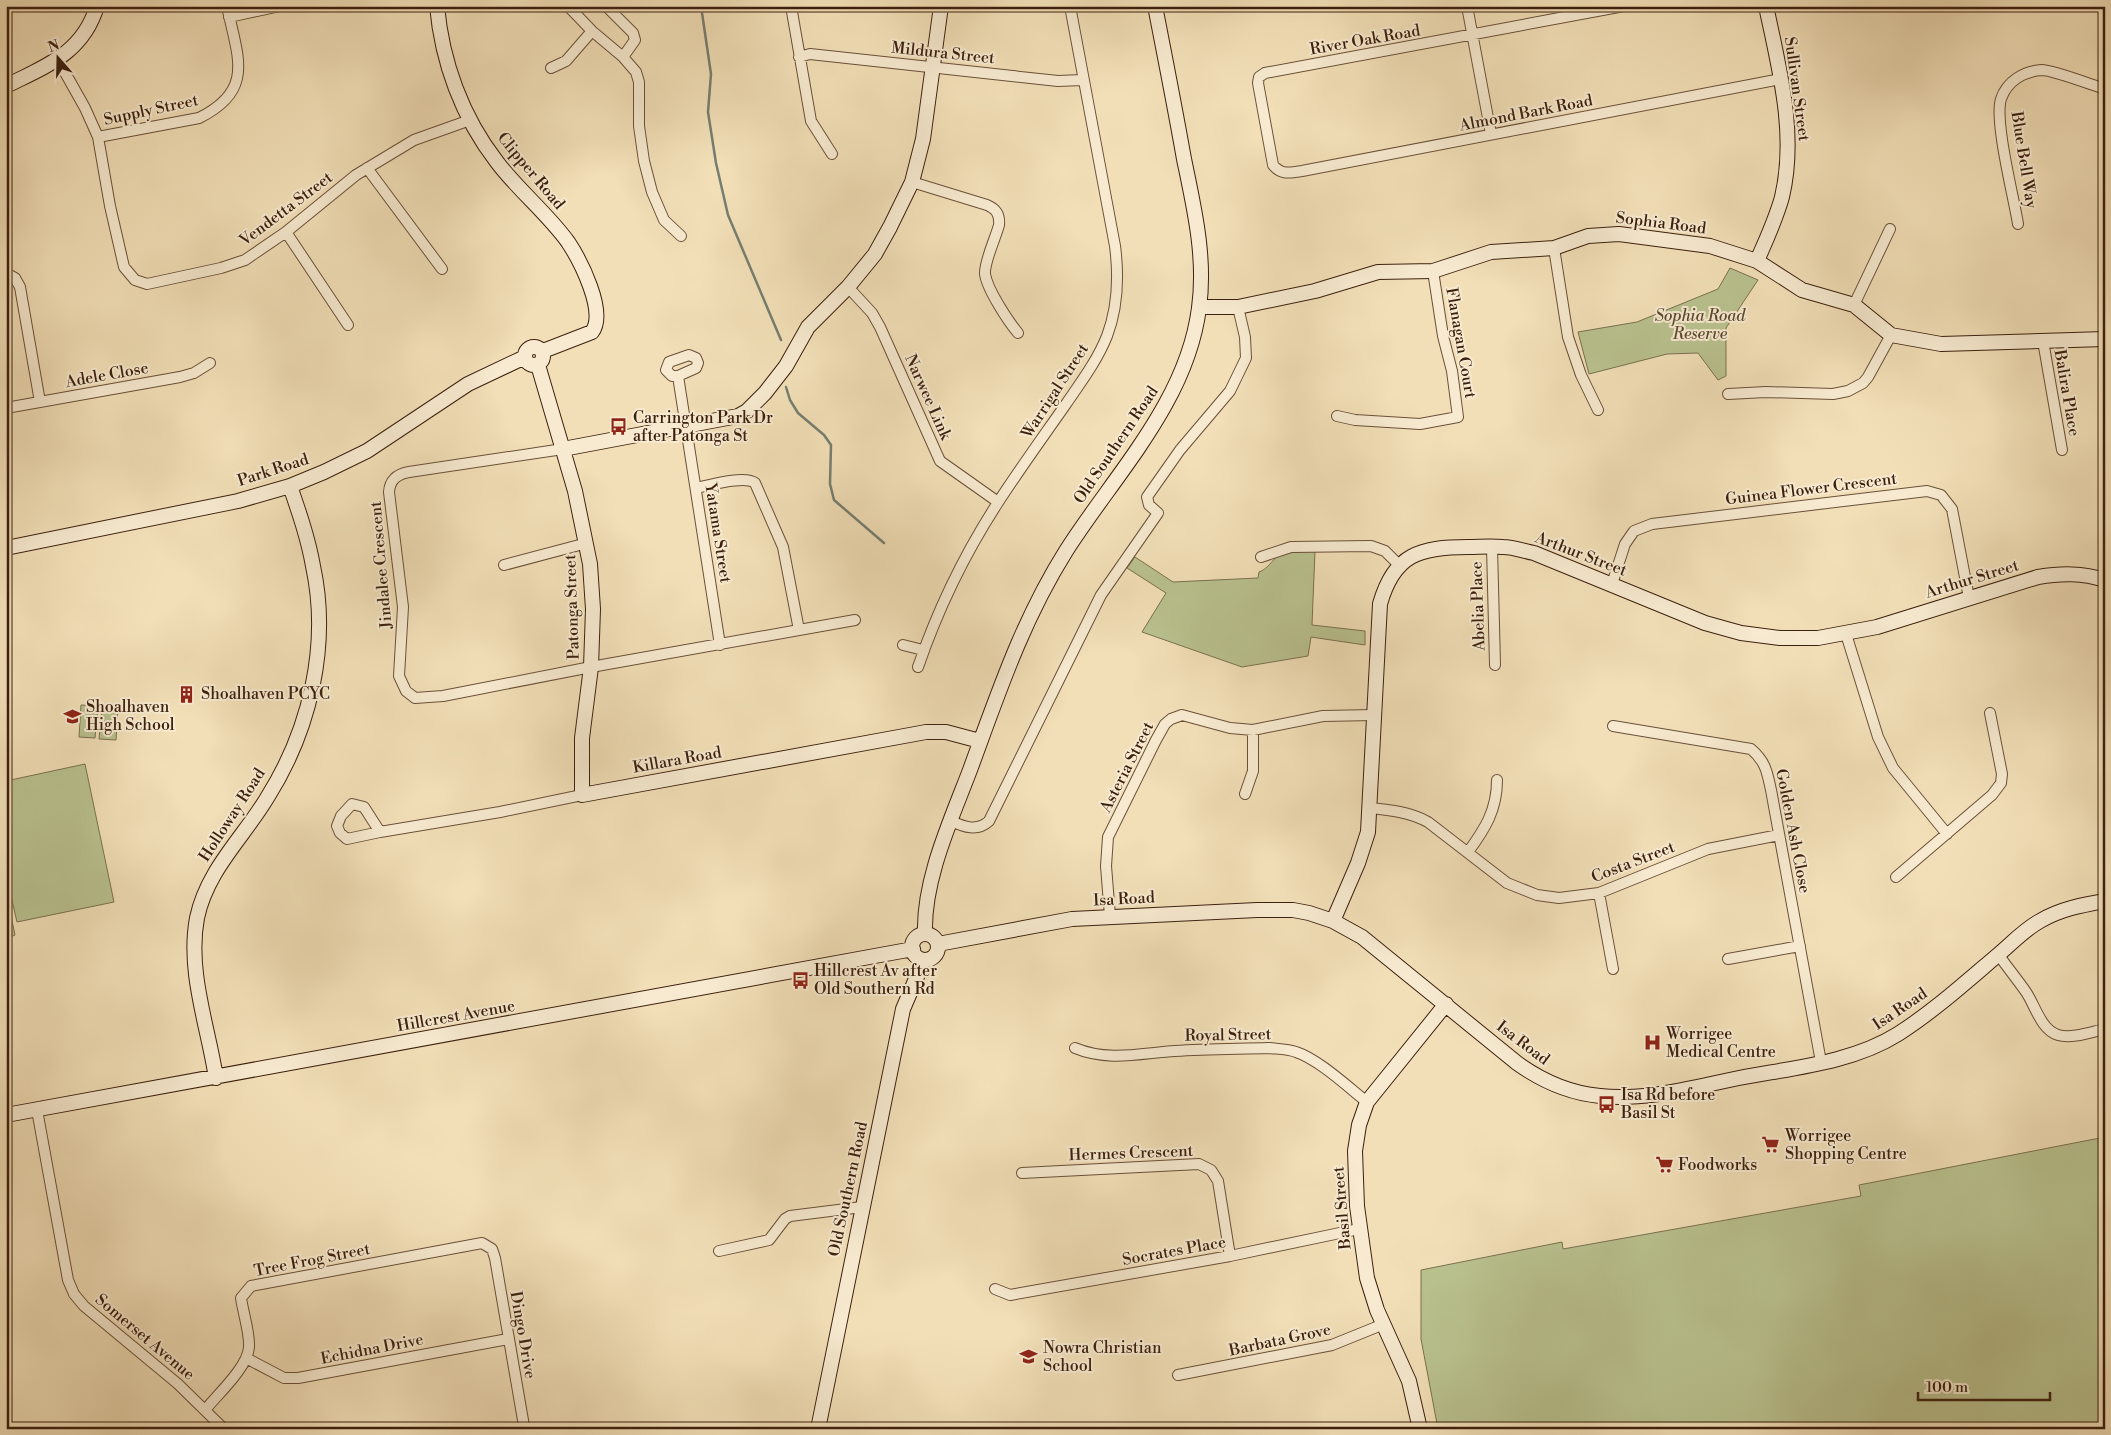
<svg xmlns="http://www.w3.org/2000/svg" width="2111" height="1435" font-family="'Libre Bodoni',serif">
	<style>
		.green { fill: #b9c28f; stroke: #7a714f }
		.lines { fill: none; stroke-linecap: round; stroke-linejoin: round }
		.stream { stroke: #767e71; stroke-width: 2.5 }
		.street-casing { stroke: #6a5039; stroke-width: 12 }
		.secondary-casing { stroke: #3c200f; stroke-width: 16 }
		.street { stroke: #f7ead0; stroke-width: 10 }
		.secondary { stroke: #f7ead0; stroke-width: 14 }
		.labels { text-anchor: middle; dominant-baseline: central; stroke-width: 4; stroke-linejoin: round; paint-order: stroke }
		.street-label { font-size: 16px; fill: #3c200f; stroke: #f7ead0 }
		.park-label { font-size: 16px; font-style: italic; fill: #5b482f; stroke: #f7ead0 }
		.poi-label { font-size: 16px; fill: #3c200f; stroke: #f7ead0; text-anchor: start }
	</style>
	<rect width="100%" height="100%" fill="#f2dfb7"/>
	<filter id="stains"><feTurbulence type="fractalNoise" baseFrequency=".004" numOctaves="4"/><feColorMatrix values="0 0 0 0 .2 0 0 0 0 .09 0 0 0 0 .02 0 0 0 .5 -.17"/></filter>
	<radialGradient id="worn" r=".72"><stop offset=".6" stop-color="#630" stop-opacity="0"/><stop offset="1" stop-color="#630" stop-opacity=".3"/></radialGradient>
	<path class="green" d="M1730,268L1758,280L1726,328V376L1718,380L1698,353L1667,354L1589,374L1578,332L1637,322L1718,289Z
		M1315,551L1312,625L1365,631V645L1311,637L1308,656L1242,667L1142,632L1166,593L1127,568L1135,557L1173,582L1258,578L1259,572C1268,569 1271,561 1278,556C1288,549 1304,552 1315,551Z
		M81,705L98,706L95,738L79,737Z
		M102,707L118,708L116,740L99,739Z
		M85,764L114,902L17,922L6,874V781Z
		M6,891L15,935L6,939Z
		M2105,1137V1429H1438L1421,1339V1270L1562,1242L1563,1249L1861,1196L1859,1185Z"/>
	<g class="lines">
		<path class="stream" d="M701,6L711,74L708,112L716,163L728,215L781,340
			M786,387L790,400L798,413L824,435L831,445L830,484L834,500L884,543"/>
		<defs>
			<path id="street" d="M568,6L592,31L623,57L636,72L639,82V126L644,161L652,192L664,220L681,236
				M606,6L633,33L635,40L623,57
				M791,6L811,121L832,154
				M1467,6L1491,134
				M1624,6L1265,73L1259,77L1258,83L1273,165C1281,175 1290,173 1302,171L1781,79
				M229,17L280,6
				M799,57L810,54L1058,81L1083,80
				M58,60L85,108L98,137L110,206L124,267L135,280L147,284L221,268L245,260L286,232L356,175L414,140L470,120
				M551,68L566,61L592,31
				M98,137L199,118C256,90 237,56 227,6
				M367,168L442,269
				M912,182L987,205C996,209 1000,214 999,225C996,237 984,262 985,274C987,289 1008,321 1018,333
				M2018,224C2014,198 1994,121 2001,99C2007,81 2024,71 2042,70C2053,70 2092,85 2105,89
				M286,232L348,325
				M1554,248L1568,337L1581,375L1598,410
				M6,273L15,278L20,287L40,402
				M848,287L872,313L880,327L940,461L998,502
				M1854,305L1890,229
				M2043,341L2062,450
				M678,376L696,368L698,363L696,358L689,355L669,362L666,370L672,376H678L720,645
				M1728,394L1766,392L1833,394L1848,391L1863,383L1868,377L1891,335
				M6,408L180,377L194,373L210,363
				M1337,416L1355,420L1420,424L1458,417L1452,371L1443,336L1433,271
				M563,449L409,472C398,474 390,479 389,492L403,607L399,676L406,691L415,698L443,696L591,667L855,620
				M696,488C710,485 745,475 755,483L783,547L799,630
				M1492,547L1495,665
				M1261,557L1291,547L1371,546L1385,551L1399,565
				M504,565L587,543
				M1612,584L1625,544L1634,531L1652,524L1927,491L1941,495L1952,509L1969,598
				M1846,634L1878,737L1893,768L1947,834
				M903,645L923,650
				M918,667C938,609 964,555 997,504C1019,470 1043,437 1066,404C1081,382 1097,361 1107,336C1118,307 1119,277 1115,246L1070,6
				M1613,726L1751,749C1766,762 1767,772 1771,790L1821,1062
				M1245,794L1253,771V730
				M1370,808C1390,810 1410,812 1428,822L1507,883L1537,895L1559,898L1599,893L1708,849L1779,835
				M951,821C964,827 977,832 989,821L1101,595L1158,513L1149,505L1147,497L1180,450L1230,391L1246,358L1245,337L1238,307
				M380,832L347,839L340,833L337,826L341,816L352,804L364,807L380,832L500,812L582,795
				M1468,852C1485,829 1497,810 1497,780
				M1896,877L1992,795L2001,783L2002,774L1990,713
				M1599,893L1613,969
				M1110,916L1106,866L1108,837L1156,740L1165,724L1171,719L1182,715L1230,728L1253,730L1323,716L1374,715
				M1998,954C2007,967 2017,979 2026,992C2035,1005 2041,1030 2058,1035C2072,1039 2091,1032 2105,1029
				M1728,959L1800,946
				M1075,1048C1108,1062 1142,1053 1175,1051C1206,1049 1238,1049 1269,1048C1278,1049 1288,1049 1296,1052C1318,1059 1348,1087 1367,1102
				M37,1110L68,1280L74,1294L84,1306L178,1384L224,1429
				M1022,1173L1199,1164L1211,1170L1218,1181L1230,1256
				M719,1251L769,1240L785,1219L790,1216L862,1207
				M995,1289L1010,1295L1230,1256L1359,1229
				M246,1358L284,1378H298L508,1339
				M1178,1375L1332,1345L1384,1324
				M205,1410C217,1395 248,1367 249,1347C250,1334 243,1312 241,1298L251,1286L482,1243L492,1249L495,1258L524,1426L523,1429"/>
			<path id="secondary" d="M437,6C442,62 462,117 497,162C518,190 547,213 568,242C580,260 607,312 592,332L543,351
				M6,86C46,66 83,53 97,6
				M1757,261C1766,240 1776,219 1782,197C1797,134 1779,68 1766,6
				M1199,307H1238L1315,291L1378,272L1433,271L1491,252L1554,248L1588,236L1619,234L1710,246L1757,261L1802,290L1854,305L1891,335L1941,344L2105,339
				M525 356a9 9 0 1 1 18 0a9 9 0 1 1-18 0Z
				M538,365L575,491L590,564L593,609L591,667L582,738V795L926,732H946L980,741
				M563,449L738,416L747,411L765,393L786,366L808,327L848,287L875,254L890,227L912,182L923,139L941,6
				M6,548L238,501L290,486L324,472L367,451L468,384L525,357
				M1333,921L1358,863L1368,832L1380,604C1394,554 1420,547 1468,547C1479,547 1491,546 1503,547C1513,547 1524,551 1534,553L1705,623L1741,633L1780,638H1818L1877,627L2038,577C2062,573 2082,573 2105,580
				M925,934C923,880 951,820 970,770C998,694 1022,621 1066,551C1115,474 1187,402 1199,308C1206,258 1194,207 1184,159C1175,108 1165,57 1155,6
				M912 947a13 13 0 1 1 26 0a13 13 0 1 1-26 0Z
				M938,944L1072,919L1257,910H1293L1309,913L1333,921L1362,937L1517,1063C1542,1081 1569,1093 1600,1096C1646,1101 1694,1087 1739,1078C1791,1068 1852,1063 1898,1034C1934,1011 1966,982 1999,954C2012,943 2025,929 2040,921C2060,909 2082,905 2105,901
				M216,1078C208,1026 187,971 197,918C207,870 243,838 267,798C310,730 330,645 313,566C308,538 299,512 290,486
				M6,1115L913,949
				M818,1429L903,1009L924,960
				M1420,1429L1409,1381L1377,1310L1367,1278L1357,1206L1355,1151L1359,1125L1367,1102L1446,1004"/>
		</defs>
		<use href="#street" class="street-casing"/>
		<use href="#secondary" class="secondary-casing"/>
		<use href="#street" class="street"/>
		<use href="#secondary" class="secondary"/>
	</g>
	<defs>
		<symbol id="bus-bare" viewBox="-9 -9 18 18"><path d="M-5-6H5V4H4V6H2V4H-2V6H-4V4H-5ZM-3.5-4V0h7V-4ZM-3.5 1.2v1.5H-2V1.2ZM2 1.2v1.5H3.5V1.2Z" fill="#8f2418" stroke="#f7ead0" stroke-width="2.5" paint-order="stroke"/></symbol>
		<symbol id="building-bare" viewBox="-9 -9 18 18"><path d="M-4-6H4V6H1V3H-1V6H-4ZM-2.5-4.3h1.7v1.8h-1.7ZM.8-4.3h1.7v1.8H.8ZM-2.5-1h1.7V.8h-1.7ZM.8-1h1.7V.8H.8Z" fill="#8f2418" stroke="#f7ead0" stroke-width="2.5" paint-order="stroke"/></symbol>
		<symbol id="school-bare" viewBox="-9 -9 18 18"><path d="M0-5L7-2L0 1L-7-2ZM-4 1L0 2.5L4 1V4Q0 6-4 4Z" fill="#8f2418" stroke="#f7ead0" stroke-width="2.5" paint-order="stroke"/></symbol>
		<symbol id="hospital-bare" viewBox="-9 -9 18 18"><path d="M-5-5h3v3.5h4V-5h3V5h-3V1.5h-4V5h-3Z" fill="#8f2418" stroke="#f7ead0" stroke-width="2.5" paint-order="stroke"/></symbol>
		<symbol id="supermarket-bare" viewBox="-9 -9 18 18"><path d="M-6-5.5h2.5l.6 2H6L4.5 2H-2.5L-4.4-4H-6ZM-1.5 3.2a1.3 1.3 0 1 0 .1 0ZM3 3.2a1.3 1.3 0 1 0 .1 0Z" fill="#8f2418" stroke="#f7ead0" stroke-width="2.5" paint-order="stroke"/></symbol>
	</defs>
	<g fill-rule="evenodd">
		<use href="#bus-bare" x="606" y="414" width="25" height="25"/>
		<use href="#building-bare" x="174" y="682" width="25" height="25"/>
		<use href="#school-bare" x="60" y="704" width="25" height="25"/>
		<use href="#bus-bare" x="788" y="968" width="25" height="25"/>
		<use href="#hospital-bare" x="1640" y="1030" width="25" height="25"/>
		<use href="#bus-bare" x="1594" y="1092" width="25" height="25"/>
		<use href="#supermarket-bare" x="1758" y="1132" width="25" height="25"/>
		<use href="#supermarket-bare" x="1652" y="1152" width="25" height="25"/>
		<use href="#school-bare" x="1016" y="1344" width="25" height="25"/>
	</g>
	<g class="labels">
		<g class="street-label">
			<text transform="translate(1365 40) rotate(-10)">River Oak Road</text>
			<text transform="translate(943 53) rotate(6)">Mildura Street</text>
			<text transform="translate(1797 89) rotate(82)">Sullivan Street</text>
			<text transform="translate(151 110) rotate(-12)">Supply Street</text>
			<text transform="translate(1526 113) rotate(-11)">Almond Bark Road</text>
			<text transform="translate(2024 160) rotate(81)">Blue Bell Way</text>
			<text transform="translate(531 171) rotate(50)">Clipper Road</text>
			<text transform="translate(286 209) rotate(-37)">Vendetta Street</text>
			<text transform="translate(1661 223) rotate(7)">Sophia Road</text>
			<text transform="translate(1461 343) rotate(80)">Flanagan Court</text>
			<text transform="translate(107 375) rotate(-10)">Adele Close</text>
			<text transform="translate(1055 391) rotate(-57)">Warrigal Street</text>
			<text transform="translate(2067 393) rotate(80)">Balira Place</text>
			<text transform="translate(928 397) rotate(66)">Narwee Link</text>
			<text transform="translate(1116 445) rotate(-56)">Old Southern Road</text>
			<text transform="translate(273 470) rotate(-18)">Park Road</text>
			<text transform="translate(1811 489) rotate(-7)">Guinea Flower Crescent</text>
			<text transform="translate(718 533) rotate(81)">Yatama Street</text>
			<text transform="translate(1581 554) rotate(21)">Arthur Street</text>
			<text transform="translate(381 565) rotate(-95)">Jindalee Crescent</text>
			<text transform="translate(1972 579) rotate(-17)">Arthur Street</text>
			<text transform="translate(1478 606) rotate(-92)">Abelia Place</text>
			<text transform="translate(572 607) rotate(-92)">Patonga Street</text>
			<text transform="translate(677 760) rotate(-10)">Killara Road</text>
			<text transform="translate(1127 767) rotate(-63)">Asteria Street</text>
			<text transform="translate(232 815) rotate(-57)">Holloway Road</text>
			<text transform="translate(1793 831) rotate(79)">Golden Ash Close</text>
			<text transform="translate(1633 862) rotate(-21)">Costa Street</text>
			<text transform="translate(1124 899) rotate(-3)">Isa Road</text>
			<text transform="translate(1900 1009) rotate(-34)">Isa Road</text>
			<text transform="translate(456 1016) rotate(-10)">Hillcrest Avenue</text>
			<text transform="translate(1228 1035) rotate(-1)">Royal Street</text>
			<text transform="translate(1523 1043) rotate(37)">Isa Road</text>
			<text transform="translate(1131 1153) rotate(-2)">Hermes Crescent</text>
			<text transform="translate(848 1189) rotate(-78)">Old Southern Road</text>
			<text transform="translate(1342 1208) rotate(-95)">Basil Street</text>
			<text transform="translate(1174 1251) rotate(-10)">Socrates Place</text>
			<text transform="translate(312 1260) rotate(-11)">Tree Frog Street</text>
			<text transform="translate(523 1335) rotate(80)">Dingo Drive</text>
			<text transform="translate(145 1337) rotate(40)">Somerset Avenue</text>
			<text transform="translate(1280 1340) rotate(-12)">Barbata Grove</text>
			<text transform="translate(372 1349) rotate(-11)">Echidna Drive</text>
		</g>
		<g class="park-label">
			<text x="1700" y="316">Sophia Road<tspan x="1700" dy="18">Reserve</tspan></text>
		</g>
		<g class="poi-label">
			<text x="633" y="418">Carrington Park Dr<tspan x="633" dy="18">after Patonga St</tspan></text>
			<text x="201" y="694">Shoalhaven PCYC</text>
			<text x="86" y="707">Shoalhaven<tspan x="86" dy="18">High School</tspan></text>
			<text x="814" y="971">Hillcrest Av after<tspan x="814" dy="18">Old Southern Rd</tspan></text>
			<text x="1666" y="1034">Worrigee<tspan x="1666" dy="18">Medical Centre</tspan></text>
			<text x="1621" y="1095">Isa Rd before<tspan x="1621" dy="18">Basil St</tspan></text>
			<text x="1785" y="1136">Worrigee<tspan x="1785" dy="18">Shopping Centre</tspan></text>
			<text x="1678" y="1165">Foodworks</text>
			<text x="1043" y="1348">Nowra Christian<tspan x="1043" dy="18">School</tspan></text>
		</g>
	</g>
	<rect width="2111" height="1435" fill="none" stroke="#f2dfb7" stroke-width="25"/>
	<rect x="8" y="8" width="2096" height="1420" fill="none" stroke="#3c200f" stroke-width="2.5"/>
	<rect x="12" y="12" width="2086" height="1410" fill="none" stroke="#3c200f"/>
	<g transform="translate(58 58) rotate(340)" stroke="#f7ead0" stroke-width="4" paint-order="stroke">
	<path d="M0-4L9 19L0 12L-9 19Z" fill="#3c200f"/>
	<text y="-8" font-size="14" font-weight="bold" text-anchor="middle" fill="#3c200f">N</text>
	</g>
	<path d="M1918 1392v8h132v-8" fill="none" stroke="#3c200f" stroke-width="2.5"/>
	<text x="1926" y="1392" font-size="15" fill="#3c200f" stroke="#f7ead0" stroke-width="4" paint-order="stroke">100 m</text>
	<rect width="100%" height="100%" filter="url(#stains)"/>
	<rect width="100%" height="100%" fill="url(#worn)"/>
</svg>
